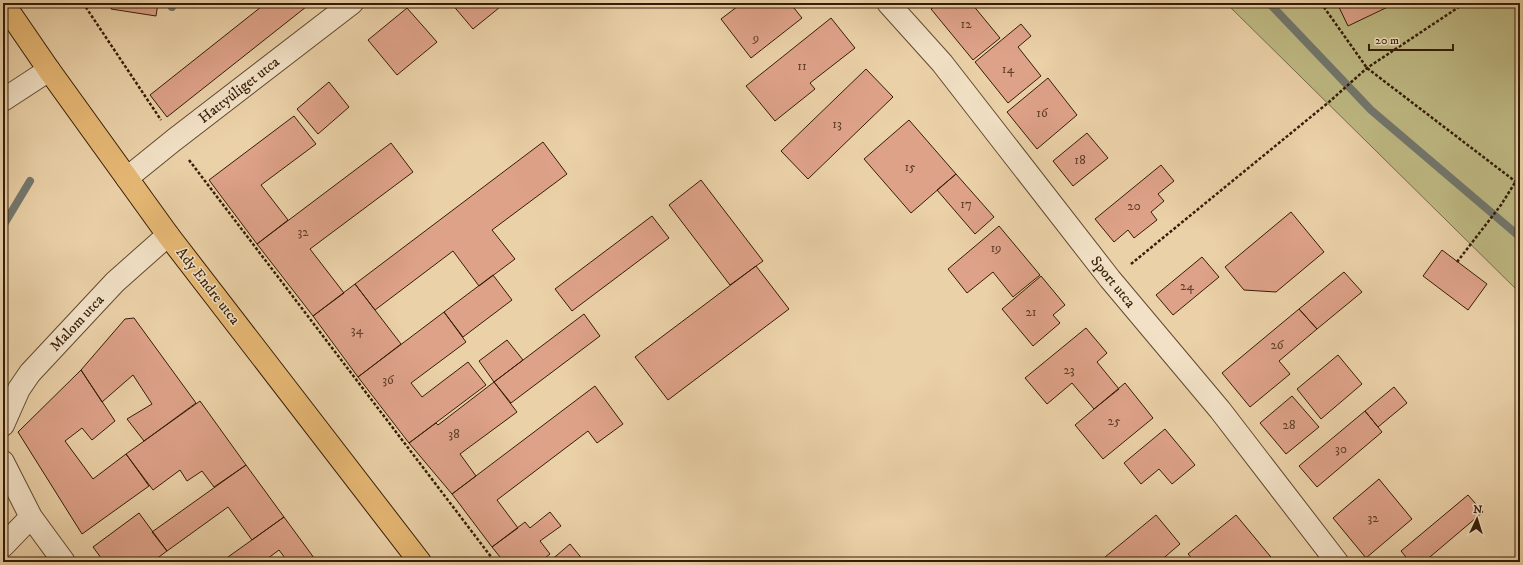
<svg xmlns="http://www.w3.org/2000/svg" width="1523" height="565" font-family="'IM FELL DW Pica',serif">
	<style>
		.green { fill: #beb983; stroke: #7a6b45 }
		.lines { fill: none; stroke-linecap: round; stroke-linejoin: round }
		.stream { stroke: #72786e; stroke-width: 8 }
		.building { fill: #dea289; stroke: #351d07 }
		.minor-casing { stroke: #624a2f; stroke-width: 24 }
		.primary-casing { stroke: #351d07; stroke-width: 24 }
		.path { stroke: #351d07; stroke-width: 2.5; stroke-dasharray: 3 2; stroke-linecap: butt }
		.minor { stroke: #f2e1c6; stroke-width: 22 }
		.primary { stroke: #e6b874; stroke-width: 22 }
		.labels { text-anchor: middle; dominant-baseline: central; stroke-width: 3; stroke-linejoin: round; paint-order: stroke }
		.number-label { font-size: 13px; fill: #5f3e28 }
		.street-label { font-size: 15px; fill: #351d07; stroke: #f2e1c6 }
	</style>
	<rect width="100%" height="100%" fill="#ebd1a8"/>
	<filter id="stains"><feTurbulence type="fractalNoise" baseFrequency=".005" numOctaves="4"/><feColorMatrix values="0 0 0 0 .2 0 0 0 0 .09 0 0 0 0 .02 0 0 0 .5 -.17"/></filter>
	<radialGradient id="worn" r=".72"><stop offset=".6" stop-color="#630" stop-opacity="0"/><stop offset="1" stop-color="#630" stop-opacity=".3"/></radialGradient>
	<path class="green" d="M1226,3H1520V293Z"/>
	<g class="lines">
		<path class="stream" d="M1269,3L1371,110L1520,237
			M172,7L173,3
			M3,226L30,181"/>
	</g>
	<path class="building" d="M112,3H158L156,16L111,9Z
		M266,3H311L167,117L150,95Z
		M451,3H505L473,29Z
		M742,3H790L802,18L751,58L721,19Z
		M939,3H973L972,4L1000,38L973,60L931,9Z
		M1337,3H1393L1394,4L1348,26Z
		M407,8L437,42L397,75L368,40Z
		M831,18L855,48L810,83L815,89L775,121L746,86Z
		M1021,24L1031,36L1018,47L1041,76L1008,103L975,62Z
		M866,69L893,97L808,179L781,151Z
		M1048,78L1077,115L1037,149L1007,112Z
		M329,82L349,107L318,134L297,109Z
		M294,116L316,144L261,185L288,220L257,244L209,180Z
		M909,120L956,174L911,213L864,159Z
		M1087,133L1108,158L1073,186L1053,161Z
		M543,142L567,174L492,230L515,259L479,286L453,251L375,310L355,284Z
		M391,143L413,172L310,249L344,293L313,316L257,244Z
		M1161,165L1174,181L1158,194L1164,201L1151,212L1157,220L1134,238L1128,230L1114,242L1095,219Z
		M956,174L994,217L975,234L937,190Z
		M701,180L763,261L730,285L669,205Z
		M1291,212L1324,252L1276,292L1244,290L1225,267Z
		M652,216L669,238L572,311L555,289Z
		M999,226L1040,275L1013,297L993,272L967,293L948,269Z
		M1442,250L1487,284L1468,310L1423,276Z
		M1202,257L1219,277L1173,315L1156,295Z
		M756,266L789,309L668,400L635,357Z
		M1344,272L1362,292L1317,329L1299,309Z
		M493,275L512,300L463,337L444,312Z
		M1041,276L1065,305L1053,315L1060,323L1033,346L1002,309Z
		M355,284L401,344L358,377L313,316Z
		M1299,309L1317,329L1279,361L1290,374L1250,407L1222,373Z
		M444,312L466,342L411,383L422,397L468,362L486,385L409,443L358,377Z
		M584,314L600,336L511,403L494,382Z
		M134,318L196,403L144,441L127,419L152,404L133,375L102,402L81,370L125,319Z
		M1086,328L1107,353L1097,362L1119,389L1094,409L1072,383L1047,404L1025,378Z
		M507,340L523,360L494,382L479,361Z
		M1338,355L1362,384L1321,419L1297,389Z
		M81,370L115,421L92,440L82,428L65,441L93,479L126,454L149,486L82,534L18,432Z
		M494,382L517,412L460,454L476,476L452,494L409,443L436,423L438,425Z
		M1125,383L1153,418L1103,459L1075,425Z
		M595,386L623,424L597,443L588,431L497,500L518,528L492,547L452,494Z
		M1394,387L1407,403L1378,427L1365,411Z
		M1292,396L1319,427L1286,454L1260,423Z
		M200,401L246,465L214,487L202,471L187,481L180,470L153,490L126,454Z
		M1365,411L1382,432L1317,487L1299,466Z
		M1165,429L1195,465L1172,484L1159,469L1141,484L1124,463Z
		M246,465L284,517L252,540L228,507L167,551L152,532Z
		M1379,479L1412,519L1366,558L1333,518Z
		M1468,495L1483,512L1424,562H1410L1401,551Z
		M550,512L561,526L540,541L550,554L540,562H504L492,547L525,522L530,528Z
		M139,513L167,551L152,562H104L93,547Z
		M1156,515L1180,544L1159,562H1099Z
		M1236,515L1275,562H1195L1188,554Z
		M284,517L317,562H288L279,550L263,562H221Z
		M570,544L584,561L582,562H549Z"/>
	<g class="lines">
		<defs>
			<path id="minor" d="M888,3L942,63L1110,279L1220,410L1337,562
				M3,100L49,70
				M127,178L174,140L352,3
				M3,425L19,389L30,373L115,282L168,235
				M3,462L31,517L64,562
				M3,546L31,517"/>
			<path id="primary" d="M3,3L49,70L168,235L420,562"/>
		</defs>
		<use href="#minor" class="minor-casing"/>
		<use href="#primary" class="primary-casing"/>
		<path class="path" d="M83,3L161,120
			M1321,3L1367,68L1520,185
			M189,160L495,562
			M1457,262L1501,205L1516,181L1520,180
			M1131,264L1329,102L1367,68L1465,3"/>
		<use href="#minor" class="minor"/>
		<use href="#primary" class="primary"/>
	</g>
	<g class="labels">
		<g class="number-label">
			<text x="966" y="24">12</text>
			<text x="756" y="38">9</text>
			<text x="802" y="66">11</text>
			<text x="1008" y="69">14</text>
			<text x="1042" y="113">16</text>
			<text x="837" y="124">13</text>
			<text x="1080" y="160">18</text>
			<text x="910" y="167">15</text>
			<text x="966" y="204">17</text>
			<text x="1134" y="206">20</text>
			<text x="303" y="232">32</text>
			<text x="996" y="248">19</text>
			<text x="1187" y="286">24</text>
			<text x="1031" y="312">21</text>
			<text x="357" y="330">34</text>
			<text x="1277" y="345">26</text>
			<text x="1069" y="370">23</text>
			<text x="388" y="380">36</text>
			<text x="1114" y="421">25</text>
			<text x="1289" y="425">28</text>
			<text x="454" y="434">38</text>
			<text x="1341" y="449">30</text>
			<text x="1373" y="518">32</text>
		</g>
		<g class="street-label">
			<text transform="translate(239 90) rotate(-38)">Hattyúliget utca</text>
			<text transform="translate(1113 282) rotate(51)">Sport utca</text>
			<text transform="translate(208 286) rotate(52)">Ady Endre utca</text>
			<text transform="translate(77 323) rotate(-47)">Malom utca</text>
		</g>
	</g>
	<rect width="1523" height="565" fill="none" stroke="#ebd1a8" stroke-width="16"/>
	<rect x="4" y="4" width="1515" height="557" fill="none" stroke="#351d07" stroke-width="2"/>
	<rect x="8" y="8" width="1507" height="549" fill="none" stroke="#351d07"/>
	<g transform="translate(1477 519) rotate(4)" stroke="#f2e1c6" stroke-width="3" paint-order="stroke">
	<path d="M0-3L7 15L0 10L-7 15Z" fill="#351d07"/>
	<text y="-6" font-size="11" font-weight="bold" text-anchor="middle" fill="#351d07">N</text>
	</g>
	<path d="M1369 44v6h84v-6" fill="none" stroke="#351d07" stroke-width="2"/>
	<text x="1375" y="44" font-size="12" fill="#351d07" stroke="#f2e1c6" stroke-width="3" paint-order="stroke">20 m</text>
	<rect width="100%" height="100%" filter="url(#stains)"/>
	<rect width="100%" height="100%" fill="url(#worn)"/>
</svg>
